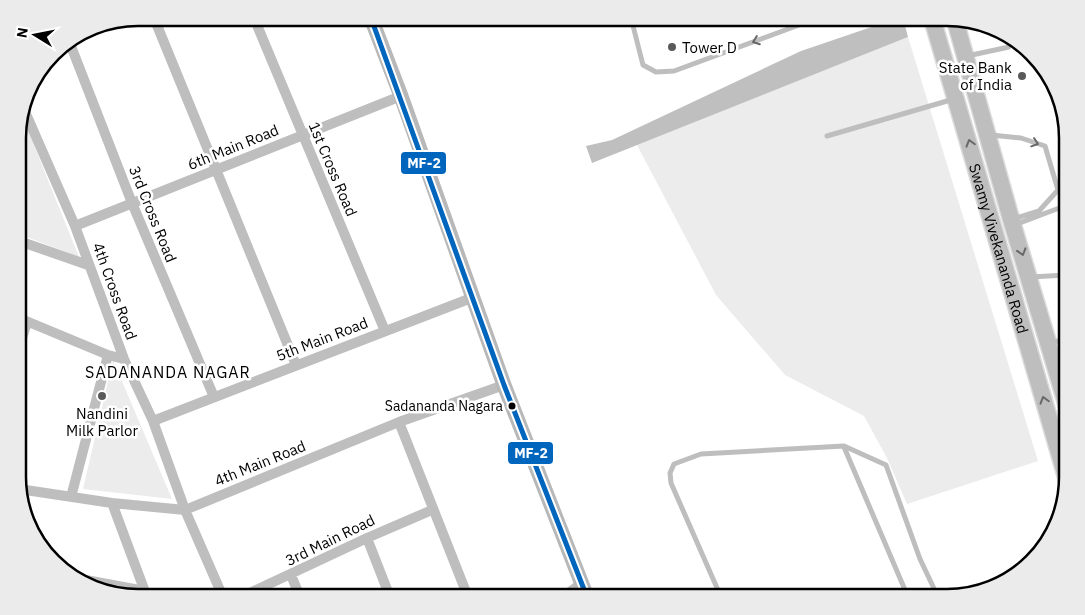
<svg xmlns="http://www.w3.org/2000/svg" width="1085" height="615" font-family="'IBM Plex Sans',sans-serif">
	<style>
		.green { fill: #ececec }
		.water { fill: #bfbfbf }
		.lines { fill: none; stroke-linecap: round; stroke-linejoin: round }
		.primary-casing { stroke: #dbdbdb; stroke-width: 19 }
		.lane { stroke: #bebebe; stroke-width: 5 }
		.street { stroke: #bebebe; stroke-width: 10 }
		.secondary { stroke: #b8b8b8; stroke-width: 15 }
		.primary { stroke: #bebebe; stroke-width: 16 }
		.bus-1-casing { stroke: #fff; stroke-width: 9 }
		.bus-1 { stroke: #0065bd; stroke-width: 5 }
		.oneway { stroke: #686868 }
		.poi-dot { fill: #595959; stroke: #fff; stroke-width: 2 }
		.bus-dot { fill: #000; stroke: #fff; stroke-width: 2 }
		.labels { text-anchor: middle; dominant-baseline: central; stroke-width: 5; stroke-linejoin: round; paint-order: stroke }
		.bus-label { font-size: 14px; fill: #000; stroke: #fff; text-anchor: end }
		.poi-label { font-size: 15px; fill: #000; stroke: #fff; text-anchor: start }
		.street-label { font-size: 15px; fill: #000; stroke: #fff }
		.neighbourhood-label { font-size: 16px; letter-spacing: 1px; fill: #000; stroke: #fff }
		.rim { fill: none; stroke: #000; stroke-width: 2.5 }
		.line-badge { stroke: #fff; stroke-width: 2 }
		.badge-label { font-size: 14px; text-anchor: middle; font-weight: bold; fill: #fff }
	</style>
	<rect width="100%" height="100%" fill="#fff"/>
	<path class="green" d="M908,37L1038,461L907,504L887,458L864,416L785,375L716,295L637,145Z
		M23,118L79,257L19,234V128Z
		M113,360L172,499L83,489Z"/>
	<path class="water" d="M898,18H903L908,37L592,163L586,146L612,140L801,51Z"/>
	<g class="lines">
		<defs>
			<g id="primary">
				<path id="s1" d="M932,18L1067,480"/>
				<path d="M955,20L1011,219L1067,406"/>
			</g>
		</defs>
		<use href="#primary" class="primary-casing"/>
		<path class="lane" d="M631,18L643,65L656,72L674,71L818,18
			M967,56L1009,47L1013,39
			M991,135L1021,138L1045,146L1058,190L1039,211L1013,219
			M827,136L954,99
			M1014,225L1062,207L1067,208
			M1030,277L1067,275
			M1051,342L1067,340
			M844,447L908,597
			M721,597L671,483L670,473L674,464L701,454L844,446L886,465L920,559L938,597"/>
		<path class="street" d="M154,18L296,365
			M254,18L385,331
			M69,41L132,203L214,397
			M25,102L40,72
			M23,107L75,226L124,359L153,421L185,510L223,597
			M75,226L401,96
			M19,241L88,265
			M19,318L108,355
			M19,348L27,322
			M153,421L474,297
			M399,422L468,597
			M19,489L112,503L185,510L399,422L504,385
			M71,497L108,355L124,359
			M112,503L147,597
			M367,538L390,597
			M291,575L300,597
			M75,578L145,591
			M241,597L367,538L432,510
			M563,597L582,583"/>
		<path class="secondary" d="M371,18L401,96L504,385L587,597"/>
		<use href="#primary" class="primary"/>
		<defs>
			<path id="bus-1" d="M371,18L504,385L587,597"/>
		</defs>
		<use href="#bus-1" class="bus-1-casing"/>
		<use href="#bus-1" class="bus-1"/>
	</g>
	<defs><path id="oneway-chevron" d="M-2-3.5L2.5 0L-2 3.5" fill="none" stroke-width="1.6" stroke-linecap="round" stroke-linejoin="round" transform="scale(1.25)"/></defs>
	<g class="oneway">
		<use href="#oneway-chevron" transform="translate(756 41) rotate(160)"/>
		<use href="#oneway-chevron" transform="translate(970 143) rotate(-106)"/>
		<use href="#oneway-chevron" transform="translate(1035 143) rotate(19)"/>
		<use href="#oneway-chevron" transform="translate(1022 252) rotate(73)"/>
		<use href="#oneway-chevron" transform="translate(1044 400) rotate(-106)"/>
	</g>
	<g class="poi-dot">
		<circle cx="672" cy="47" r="5"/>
		<circle cx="1022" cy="76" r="5"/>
		<circle cx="102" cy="396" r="5"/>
	</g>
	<circle class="bus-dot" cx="512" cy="406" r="4.5"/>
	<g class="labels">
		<g class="bus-label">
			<text x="503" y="406">Sadananda Nagara</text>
		</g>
		<g class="poi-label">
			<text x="682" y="47">Tower D</text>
			<text x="1012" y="67" text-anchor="end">State Bank<tspan x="1012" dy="17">of India</tspan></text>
			<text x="102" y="413" text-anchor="middle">Nandini<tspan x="102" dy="17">Milk Parlor</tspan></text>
		</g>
		<g class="street-label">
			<text transform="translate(233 147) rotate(-22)">6th Main Road</text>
			<text transform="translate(333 169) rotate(67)">1st Cross Road</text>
			<text transform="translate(153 214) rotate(68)">3rd Cross Road</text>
			<text stroke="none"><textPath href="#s1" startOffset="240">Swamy Vivekananda Road</textPath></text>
			<text transform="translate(115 291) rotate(70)">4th Cross Road</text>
			<text transform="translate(322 339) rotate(-21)">5th Main Road</text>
			<text transform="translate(260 463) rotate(-22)">4th Main Road</text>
			<text transform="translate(330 540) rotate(-26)">3rd Main Road</text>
		</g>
		<g class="neighbourhood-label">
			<text x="168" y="372">SADANANDA NAGAR</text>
		</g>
	</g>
	<path d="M0 0H1085V615H0ZM138 26H947A112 112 0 0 1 1059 138V477A112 112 0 0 1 947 589H138A112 112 0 0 1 26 477V138A112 112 0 0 1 138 26Z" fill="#ebebeb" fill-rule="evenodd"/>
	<path class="rim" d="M138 26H947A112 112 0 0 1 1059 138V477A112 112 0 0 1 947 589H138A112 112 0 0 1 26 477V138A112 112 0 0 1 138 26Z"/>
	<g class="line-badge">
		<rect x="400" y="151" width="47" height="24" rx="5" fill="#0065bd"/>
		<rect x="507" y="441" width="47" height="24" rx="5" fill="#0065bd"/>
	</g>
	<g class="badge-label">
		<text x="424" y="168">MF-2</text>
		<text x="531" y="458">MF-2</text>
	</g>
	<g transform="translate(35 35) rotate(280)" stroke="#ffffff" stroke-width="4" paint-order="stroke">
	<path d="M0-4L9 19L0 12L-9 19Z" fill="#000000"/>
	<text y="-8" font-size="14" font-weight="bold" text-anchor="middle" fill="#000000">N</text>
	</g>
</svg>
